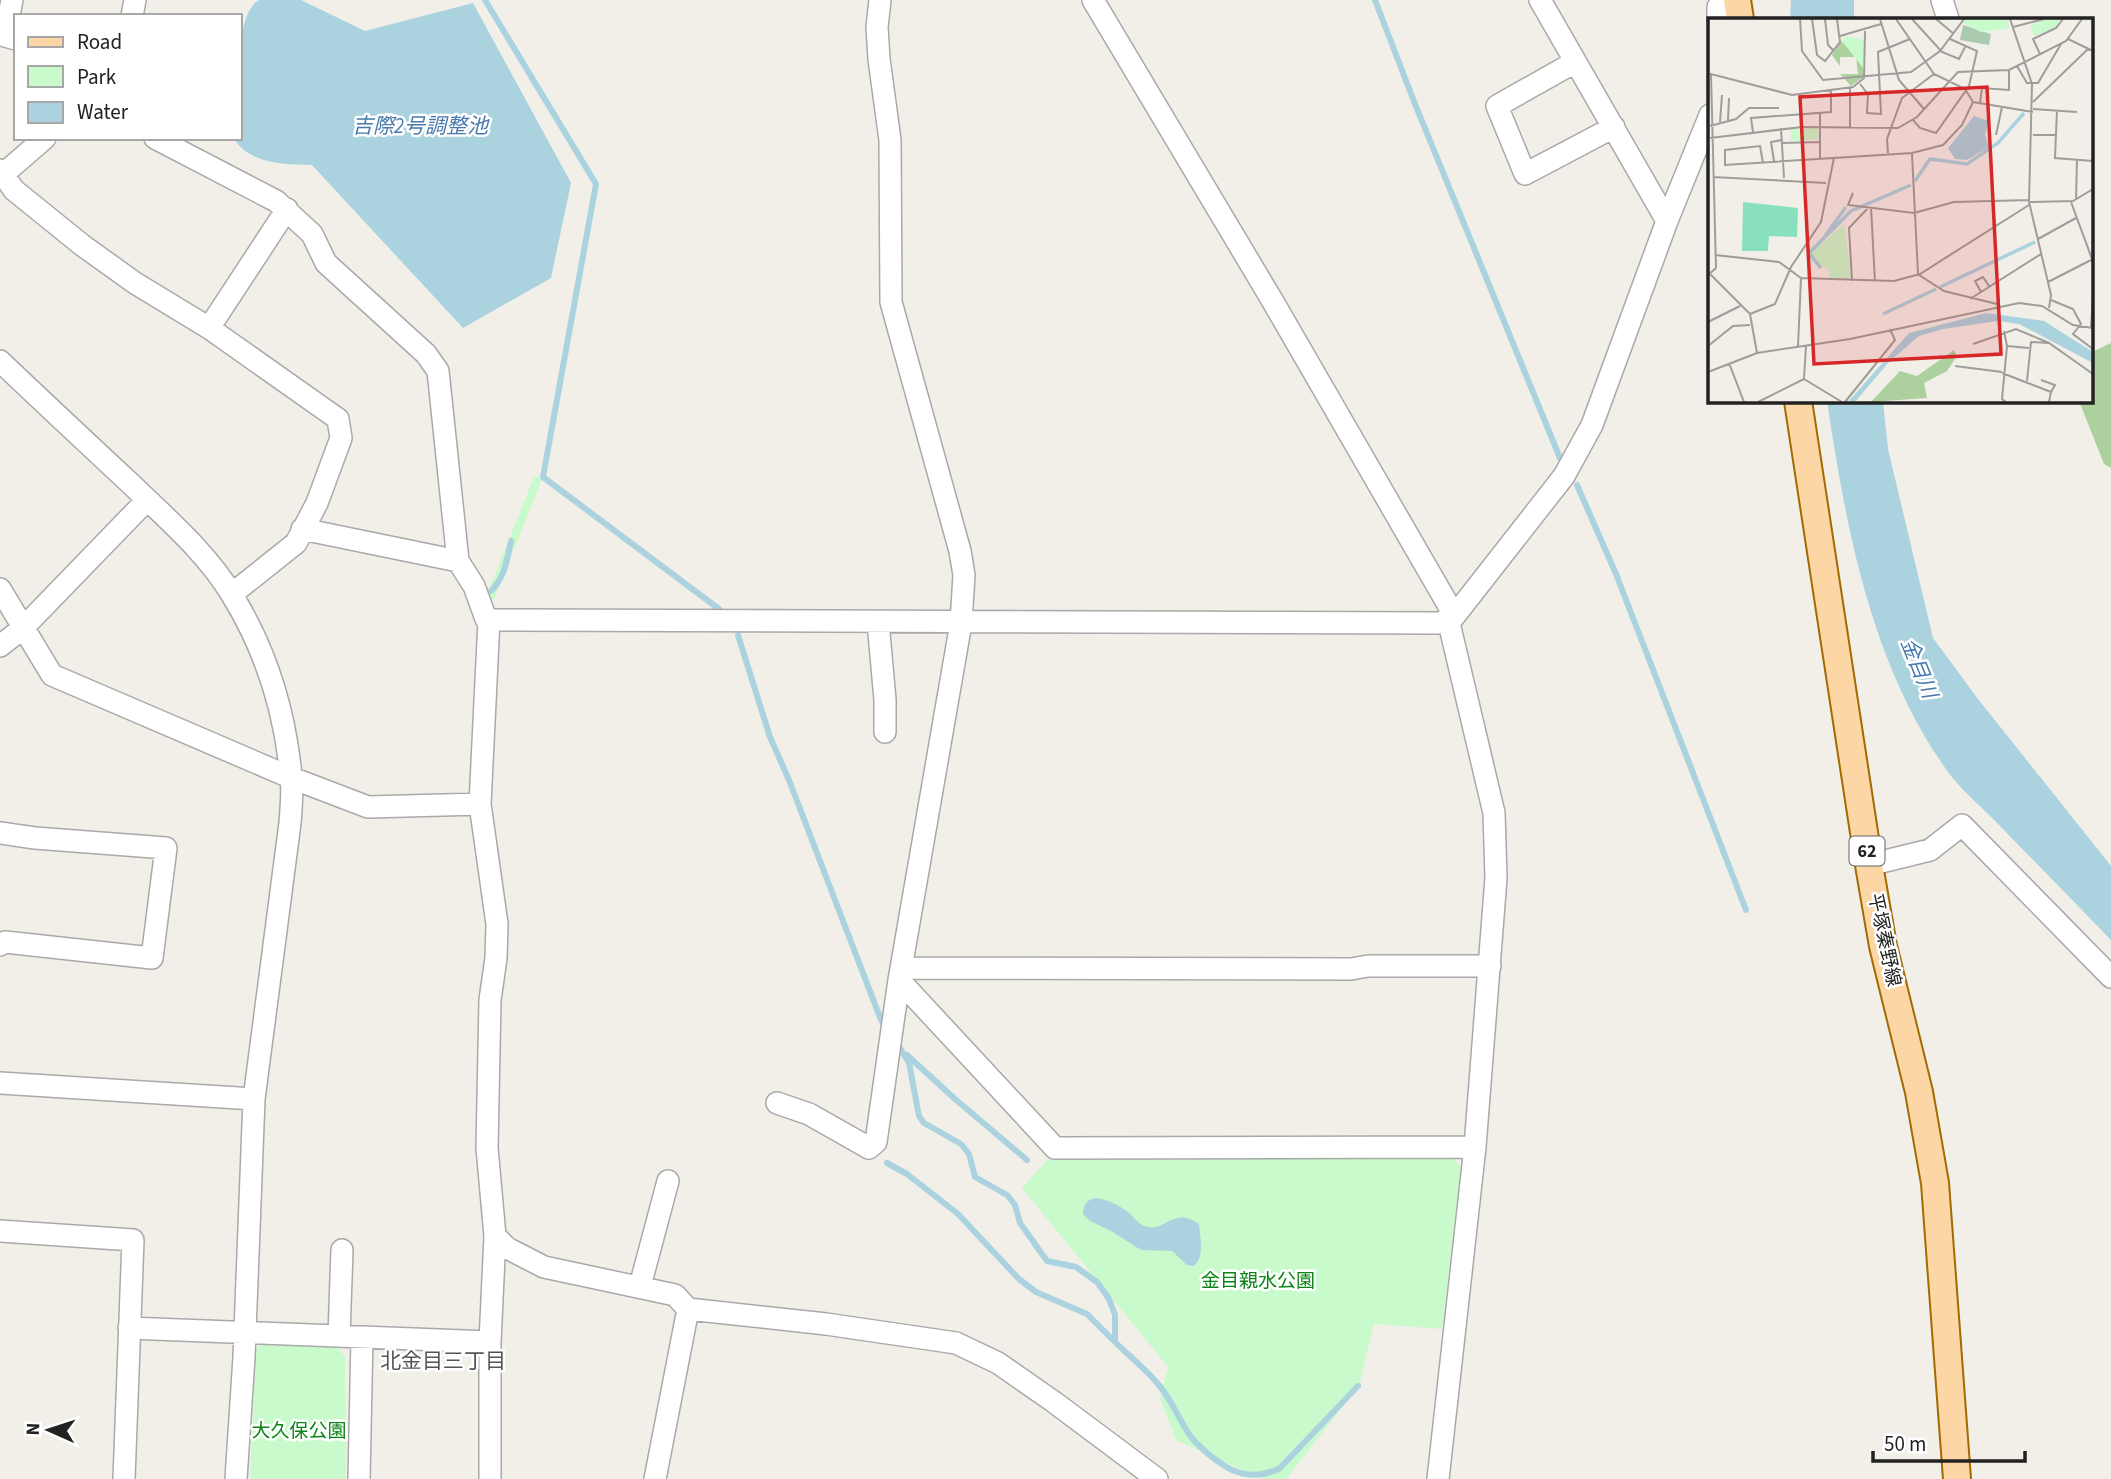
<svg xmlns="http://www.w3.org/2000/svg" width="2111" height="1479" font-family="'Source Sans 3','Noto Sans JP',sans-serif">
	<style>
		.forest { fill: #add19e }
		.park { fill: #c8facc }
		.water { fill: #aad3df }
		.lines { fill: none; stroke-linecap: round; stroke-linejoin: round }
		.stream { stroke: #aad3df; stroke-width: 6 }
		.minor-casing { stroke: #a9a9a9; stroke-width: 24 }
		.major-casing { stroke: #a06b00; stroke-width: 30 }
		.minor { stroke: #fff; stroke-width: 21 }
		.major { stroke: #fcd6a4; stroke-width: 26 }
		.labels { text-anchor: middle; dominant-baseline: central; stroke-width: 5; stroke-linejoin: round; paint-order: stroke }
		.shield { fill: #fff; stroke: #646464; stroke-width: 2 }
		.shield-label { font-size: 18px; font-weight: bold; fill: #222 }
		.street-label { font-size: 19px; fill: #222; stroke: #fff }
		.park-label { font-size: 19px; fill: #0c8416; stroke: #fff }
		.water-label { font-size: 21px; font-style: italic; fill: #4a7aab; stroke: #fff }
		.neighbourhood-label { font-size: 21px; fill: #555; stroke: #fff }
		.inset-river { fill: none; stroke: #aad3df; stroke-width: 3.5 }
		.inset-road { fill: none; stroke: #9f9d99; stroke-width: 2 }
		.view { fill: #d62828; fill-opacity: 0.15; stroke: #d62828; stroke-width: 3.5 }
		.inset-edge { fill: none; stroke: #222; stroke-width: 3.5 }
	</style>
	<rect width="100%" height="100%" fill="#f2efe9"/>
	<path class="forest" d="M2111,343V468L2104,464L2079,401H2092V352Z"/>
	<path class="park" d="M534,477H543L486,619L482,607Z
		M1447,1153L1461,1167L1442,1329L1374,1324L1359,1386L1286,1479H1262L1176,1440L1160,1398L1168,1367L1022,1188L1047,1160Z
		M262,1343L337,1346L345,1357L346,1479H250L256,1350Z"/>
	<path class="water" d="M259,0H301L365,31L473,3L571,183L551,278L463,328L312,165C284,164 251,165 233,138H240C240,108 231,16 259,0Z
		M1791,0H1854V19H1790Z
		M1827,401H1883L1888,449L1933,638L1978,699L2111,866V940C2074,902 2037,864 2000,826C1983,808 1962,791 1948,772C1871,665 1846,528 1827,401Z
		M1096,1198C1109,1200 1120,1205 1130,1214C1136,1219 1140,1226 1148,1227C1166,1231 1173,1206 1199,1224C1200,1238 1205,1256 1194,1266L1187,1265L1172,1251L1141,1250L1111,1231L1090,1221L1083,1214C1083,1205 1086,1200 1096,1198Z"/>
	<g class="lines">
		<path class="stream" d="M485,0L596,184L543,477L719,609
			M1375,0L1415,104L1560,458
			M1577,485L1616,574L1746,910
			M491,591C505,577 507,560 511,541
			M738,635L770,737L789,780L881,1020L887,1028
			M895,1040L909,1063L919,1116L924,1123L961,1144L969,1154L975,1177L1007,1195L1015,1205L1020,1223L1047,1261L1076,1267L1097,1282L1109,1299L1115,1315V1342C1129,1356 1146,1369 1158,1384C1171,1399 1177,1415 1187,1431C1195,1445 1222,1467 1237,1472C1251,1477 1267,1475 1280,1468L1358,1386
			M907,1055L955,1099L1027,1160
			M887,1163L907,1174L958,1214L1019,1279L1036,1292L1087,1314L1115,1342"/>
		<defs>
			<path id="minor" d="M12,0L5,36L16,39
				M1093,0L1272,300L1450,608L1449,623L1494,813L1496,878L1475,1147L1438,1479
				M1540,0L1667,221
				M1942,0L1948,19
				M1718,7V19
				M132,16L135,0
				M1575,62L1497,106L1525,174L1614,127
				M155,138L276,201L312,234L326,263L426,354L438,371L458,561L474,586L486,619L489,620L480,804L497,924L496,958L490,1000L487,1148L495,1236L507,1248L544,1267L675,1295L688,1309L826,1324L956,1343L998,1363L1054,1402L1157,1479
				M0,170L14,190L82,245L135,283L209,328L338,419L341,438L317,503L296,543L232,594
				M0,177L45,138
				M209,328L287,209
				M0,361C44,403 88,444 132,485C167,519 207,553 232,595C266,650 285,712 291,776C293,791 291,808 290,823L254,1099L244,1357L236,1479
				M302,529L458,561
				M0,589L52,675L292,778L368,807L480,804
				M489,620L1449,623
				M878,622L885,700V732
				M1449,623L1564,476L1592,425L1667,221L1710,115
				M0,646L23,628L147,500
				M0,833L35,838L166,848L152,958L5,942L0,945
				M1869,865L1930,850L1962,825L2111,977
				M901,968L1351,969L1368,966H1490
				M899,980L1055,1148L1475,1147
				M0,1083L254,1099
				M777,1103L809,1114L869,1148L876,1142L899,980L961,623L964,575L960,551L891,302L890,140L879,59L877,27L880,0
				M0,1231L133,1240L124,1479
				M640,1286L668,1181
				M129,1328L490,1342
				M339,1336L342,1250
				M359,1479L362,1337
				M490,1479V1342L495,1236
				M655,1479L688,1309"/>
			<path id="major" d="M1737,0L1740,19
				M1798,401L1869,865L1883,946L1919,1092L1935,1183L1957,1479"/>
		</defs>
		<use href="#minor" class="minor-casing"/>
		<use href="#major" class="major-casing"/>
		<use href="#minor" class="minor"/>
		<use href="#major" class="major"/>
	</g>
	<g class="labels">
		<rect class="shield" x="1849.5" y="836.5" width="35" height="29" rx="5"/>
		<g class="shield-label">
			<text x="1867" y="851">62</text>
		</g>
		<g class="street-label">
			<text transform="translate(1884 940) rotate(78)">平塚秦野線</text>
		</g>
		<g class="park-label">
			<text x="1258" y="1281">金目親水公園</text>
			<text x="299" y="1431">大久保公園</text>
		</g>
		<g class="water-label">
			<text x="420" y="126">吉際2号調整池</text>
			<text transform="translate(1919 668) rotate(68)">金目川</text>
		</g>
		<g class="neighbourhood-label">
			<text x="443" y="1361">北金目三丁目</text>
		</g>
	</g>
	<g transform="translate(1708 18)">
		<rect width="385" height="385" fill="#f2efe9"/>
		<path d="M133,23L150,39L155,50V59L143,68L132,56H150L148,39H132V48L124,37ZM246,332L249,338L239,353L216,365L219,380L163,384L192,353L209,358Z" fill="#add19e"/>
		<path d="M255,7L283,16L281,27L252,22Z" fill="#aacbaf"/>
		<path d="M258,1H298L302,10L273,14L255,5ZM339,1H353L347,9L326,18L322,7ZM136,18L156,22L155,50L134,23ZM83,111L110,110L111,121L83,123ZM136,206L143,260H121V251L99,241L105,227L114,226Z" fill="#c8facc"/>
		<path d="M35,184L90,190L89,219L61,218L60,233H34Z" fill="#88e0be"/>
		<path d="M266,98L281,103L277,116L281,129L259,142L247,141L240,130ZM278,295L336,303L385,334V345L311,306L290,303L235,311L211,318L181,344L147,384H140L201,315Z" fill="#aad3df"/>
		<path class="inset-river" d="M207,163L222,141L259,146L290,125L316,95M117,218L138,189M113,250L101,235L143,193L203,167M232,269L327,224M175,296L228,271"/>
		<path class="inset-road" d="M92,1L94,33L115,62L203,54L232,33L256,1M104,1L109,37L117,43L132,24L129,1M117,1L120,27L125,32M172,1L191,62L216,91M188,1L226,56L257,71L265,84M204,1L234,34L251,41L257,29M228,1L246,16M302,1L324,66L321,184L343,277L341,290M305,9L336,1M132,18L173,6M360,21L385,33M332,36L325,21L348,10L355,1M309,48L319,65H330L353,26M152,66L160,76L159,95L173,96L170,34L202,21M265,84L325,94M325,84L380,31M272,85L274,70L301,72V52M325,91L369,94M349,92L347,140L385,143M112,94V140M20,102L21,80M205,102L212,110L228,115L261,68L269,33L242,21M12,104L14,77M2,108L28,101L41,90H71M142,109V70M73,110L76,160M45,114L43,100L123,94V72M288,117L294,89M325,117H348M2,120L94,109L190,110L209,99L250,54L301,52L358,23L374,1M74,125L112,124M180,135L179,121L194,80L226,56M204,136L210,256M66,143L63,124L74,122M55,145L52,128L17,132V147L125,140M5,159L118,165M145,175L140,187L206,195L246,184L321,182M368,182L369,142M321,184L365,183L385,171M363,184L384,241M163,189L167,264M330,221L368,200M7,237L71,244L93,260L186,263L212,256L321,187M2,256L42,296L49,335M0,257L8,250L3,56L84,77L145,69L156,60L157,13M211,257L236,273L289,286M144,263L141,210L161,189M340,264L385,241M273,274L267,263L275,259L281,268M262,281L333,236M343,282L365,291L373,306L365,316L385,331M42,296L67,286L83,249L113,204L126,140L204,135L235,127L254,107L265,84M0,304L32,288M383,310L385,278M296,313L299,328L294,381L298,384M265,326L308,311L341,325M0,328L25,308L42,307M90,328L93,260M299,328L321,330M21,345L36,384M247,348L294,354M0,354L49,335L142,321L311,285L334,288L365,307L385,310M294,355L343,374L341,384M96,361L134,384M96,361L98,328M333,362L347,367L343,374M319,363L323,324L341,325L385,356M50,384L96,361M137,384L187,322L182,311"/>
		<path class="view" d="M279,69L293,336L106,346L92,79Z"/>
		<rect width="385" height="385" class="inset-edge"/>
	</g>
	<rect x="14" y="14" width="228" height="126" fill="#ffffff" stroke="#a7a7a7" stroke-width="2"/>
	<rect x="28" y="37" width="35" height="10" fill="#fcd6a4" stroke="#a7a7a7" stroke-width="2"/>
	<text x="77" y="49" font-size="21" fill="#222222">Road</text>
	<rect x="28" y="66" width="35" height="21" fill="#c8facc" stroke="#a7a7a7" stroke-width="2"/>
	<text x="77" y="84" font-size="21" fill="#222222">Park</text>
	<rect x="28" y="102" width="35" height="21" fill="#aad3df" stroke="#a7a7a7" stroke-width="2"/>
	<text x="77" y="119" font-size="21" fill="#222222">Water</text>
	<g transform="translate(49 1430) rotate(273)" stroke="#ffffff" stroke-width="5" paint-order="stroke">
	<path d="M0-5L12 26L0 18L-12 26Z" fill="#222222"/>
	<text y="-10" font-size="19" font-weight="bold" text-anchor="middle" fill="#222222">N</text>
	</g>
	<path d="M1873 1451v10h152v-10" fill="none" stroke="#222222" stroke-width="3.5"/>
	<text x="1884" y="1451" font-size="21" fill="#222222" stroke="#ffffff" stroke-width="5" paint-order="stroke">50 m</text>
</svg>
